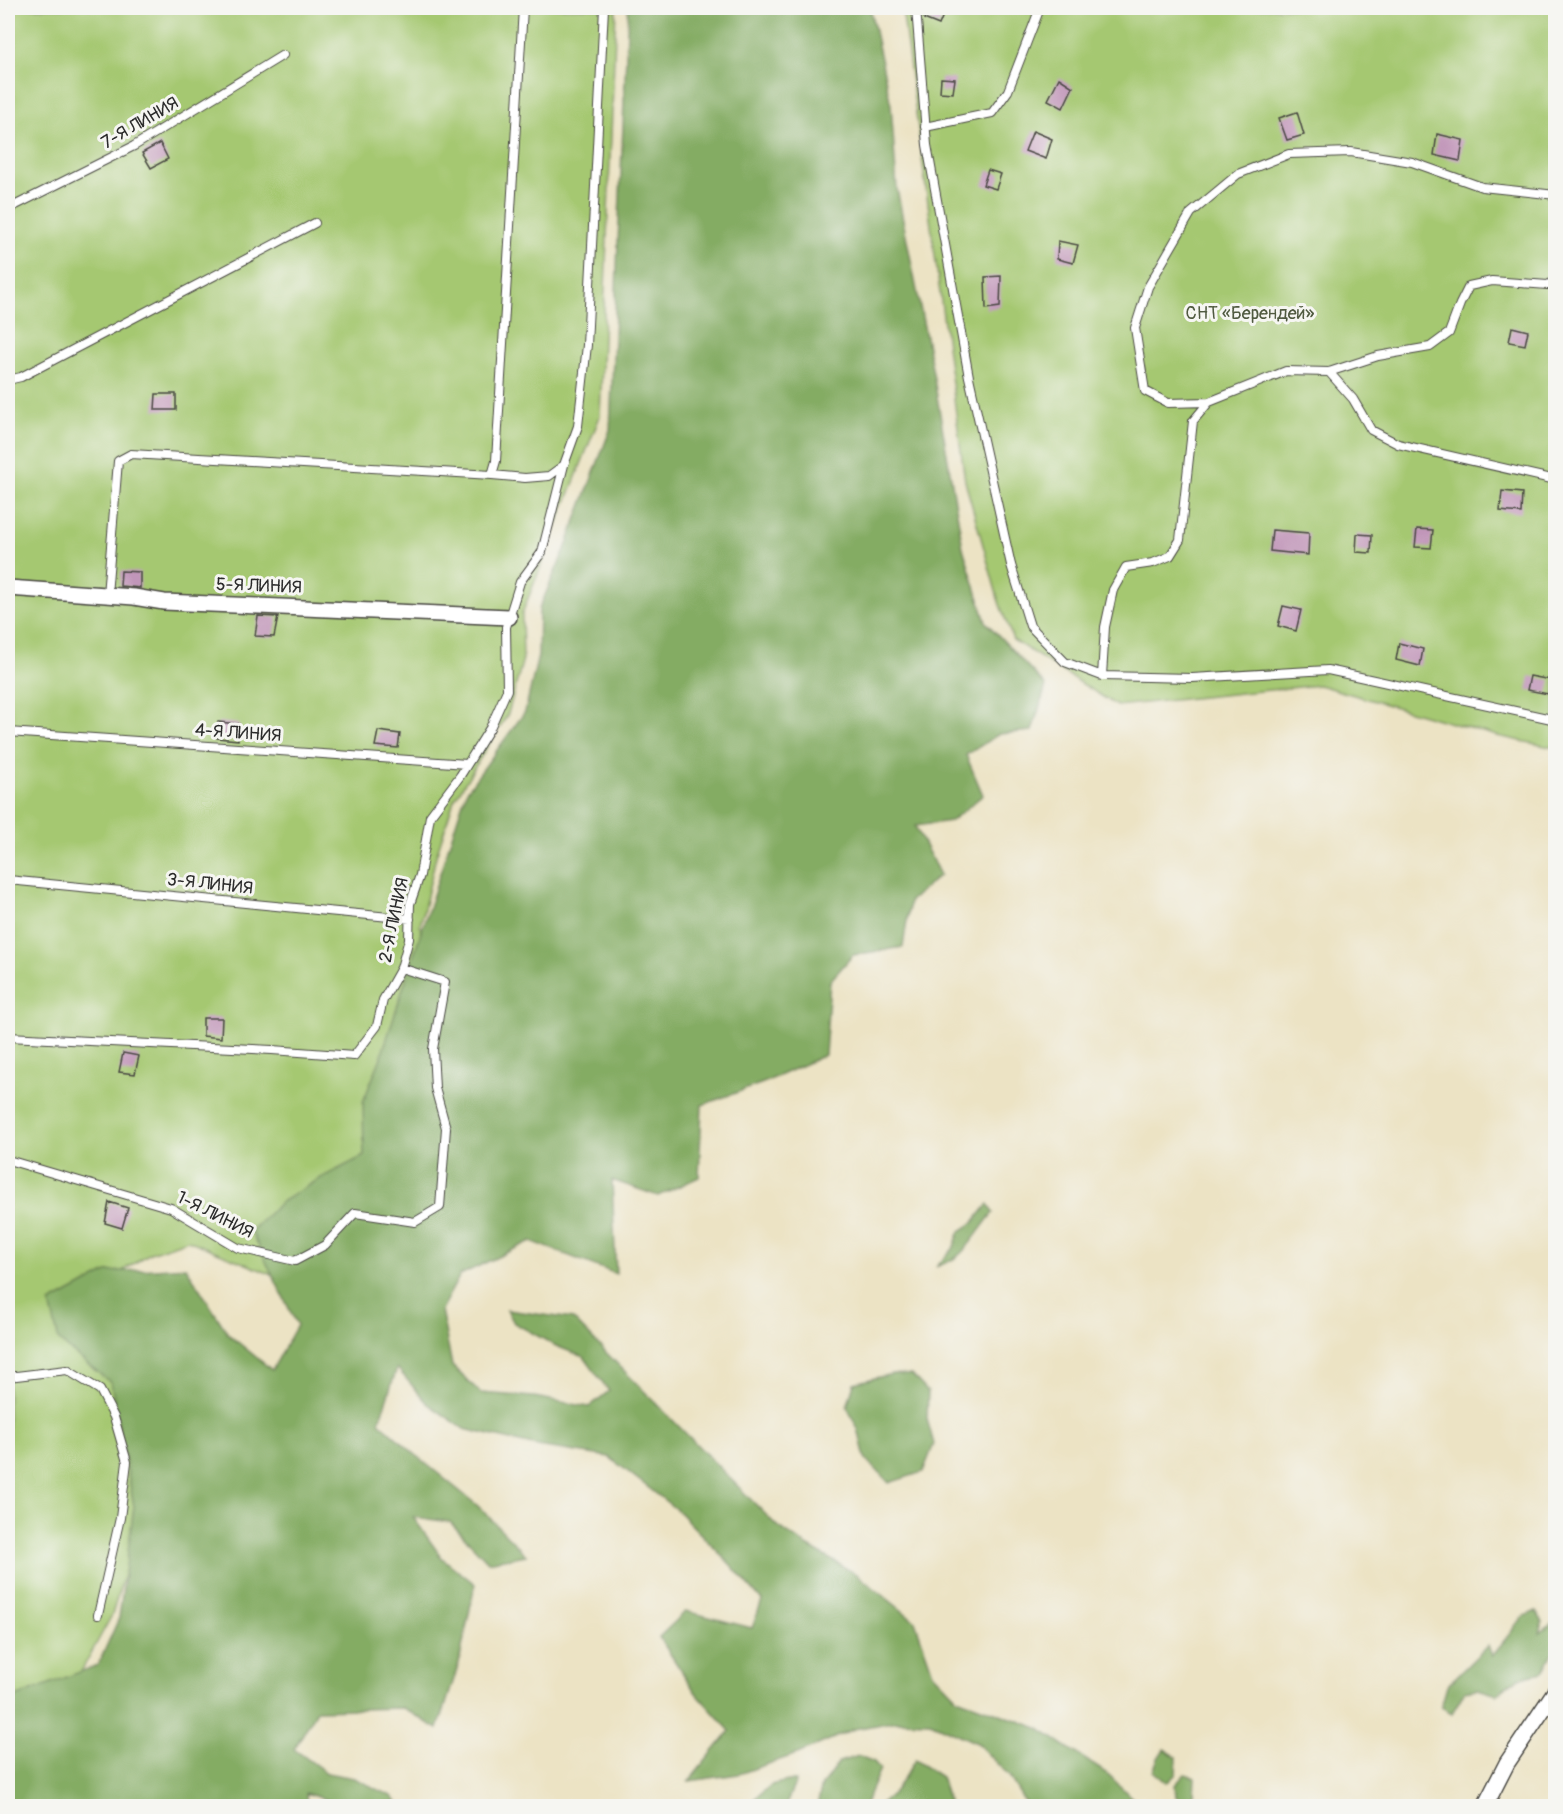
<svg xmlns="http://www.w3.org/2000/svg" width="1563" height="1814" font-family="Pangolin,sans-serif">
	<style>
		.green { fill: #a5c871; stroke: #687a4e; stroke-width: 1.5 }
		.forest { fill: #84ac63; stroke: #586c47; stroke-width: 1.5 }
		.building { fill: #c196b9 }
		.lines { fill: none; stroke-linecap: round; stroke-linejoin: round }
		.lane-casing { stroke: #484742; stroke-width: 10 }
		.street-casing { stroke: #484742; stroke-width: 18 }
		.lane { stroke: #fff; stroke-width: 8 }
		.street { stroke: #fff; stroke-width: 15 }
		.labels { text-anchor: middle; dominant-baseline: central; stroke-width: 6; stroke-linejoin: round; paint-order: stroke }
		.street-label { font-size: 18px; fill: #2b2b2b; stroke: #f6f6f2 }
		.park-label { font-size: 18px; fill: #505a40; stroke: #f6f6f2 }
	</style>
	<rect width="100%" height="100%" fill="#f6f6f2"/>
	<filter id="ink" filterUnits="userSpaceOnUse"><feTurbulence type="fractalNoise" baseFrequency=".0167" numOctaves="2"/><feDisplacementMap in="SourceGraphic" scale="12" xChannelSelector="R" yChannelSelector="G"/><feConvolveMatrix kernelMatrix="1 2 1 2 8 2 1 2 1" color-interpolation-filters="sRGB"/></filter>
	<filter id="wash" filterUnits="userSpaceOnUse"><feTurbulence type="fractalNoise" baseFrequency=".008" numOctaves="4" result="noise"/><feDisplacementMap in="SourceGraphic" scale="24" xChannelSelector="R" yChannelSelector="G"/><feGaussianBlur stdDeviation="1.35" result="paint"/><feColorMatrix in="noise" values="0 0 0 0 0 0 0 0 0 0 0 0 0 0 0 0 0 1.4 0 .05"/><feComposite in="paint" operator="in"/></filter>
	<g filter="url(#wash)">
		<rect width="100%" height="100%" fill="#ece3c4"/>
		<path class="green" d="M8,8H616L600,416L522,614L523,659L508,714L454,800L436,856L420,926L456,968L448,1051L275,1276L188,1240L150,1253L104,1283L132,1384L154,1475L112,1615L71,1690L8,1713Z
			M902,8H1555V748L1497,736L1319,685L1117,706L1013,640L999,602L965,481Z"/>
		<path class="forest" d="M628,8H870L891,105L897,189L933,373L963,548L986,622L1046,686L1032,731L999,734L966,755L983,795L951,821L915,826L940,875L910,901L903,947L853,955L830,981L825,1055L763,1083L702,1105L699,1177L658,1196L612,1180L616,1274L531,1241L460,1275L441,1310L452,1366L481,1393L534,1397L589,1407L609,1391L584,1357L556,1346L514,1323L507,1310L573,1319L776,1525L807,1546L858,1575L915,1621L933,1673L957,1698L1038,1728L1109,1775L1140,1806H1027L1009,1776L977,1743L930,1722L898,1721L854,1729L800,1753L739,1774L689,1781L730,1731L696,1693L659,1637L686,1611L752,1628L762,1601L731,1565L677,1510L609,1457L537,1446L464,1429L428,1404L397,1368L379,1422L424,1462L478,1506L526,1555L488,1562L450,1522L413,1517L442,1558L475,1584L459,1663L438,1729L403,1708L317,1710L294,1749L327,1773L354,1778L392,1796L400,1806H346L306,1793L307,1806H8V1700L98,1665L119,1618L134,1506L111,1383L59,1341L50,1303L107,1272L186,1267L228,1334L272,1370L297,1325L251,1231L281,1202L321,1178L364,1156L363,1102L380,1060L466,792L525,712L538,656L539,609L565,549L610,430Z
			M988,1204L993,1213C981,1227 972,1244 958,1256C952,1261 943,1264 936,1267L953,1249L960,1231L974,1222Z
			M892,1374L912,1375L928,1392L927,1419L934,1444L923,1472L889,1483L865,1458L858,1429L847,1407L854,1383Z
			M1536,1611L1543,1622L1540,1633L1555,1622V1649L1543,1672C1521,1676 1512,1679 1497,1695L1478,1689L1465,1691L1452,1713L1441,1707L1447,1686L1488,1645L1492,1656L1523,1617Z
			M1164,1749L1177,1757L1176,1774L1167,1783L1153,1771L1158,1758Z
			M859,1756L874,1762L880,1769L864,1806H817L822,1785L839,1762Z
			M915,1760L941,1777L949,1803L948,1806H879L896,1790Z
			M1185,1774L1195,1777L1194,1794L1190,1802L1176,1797L1175,1785Z
			M788,1781H796L785,1806H746L771,1785Z"/>
		<g id="blocks">
			<path class="building" d="M929,8H946L939,25L924,19Z
				M941,78L955,79L953,93L940,92Z
				M1059,78L1073,87L1063,108L1048,100Z
				M1297,112L1304,135L1287,140L1279,118Z
				M1033,131L1052,139L1046,159L1025,151Z
				M1437,134L1463,140L1460,161L1434,155Z
				M160,143L168,159L151,168L142,153Z
				M988,170L1001,174L996,189L983,185Z
				M1058,241L1078,245L1073,263L1057,259Z
				M1001,276L1000,307L986,309L985,277Z
				M1512,327L1528,331L1525,345L1509,342Z
				M156,394H176V410H155Z
				M1502,491L1522,493L1521,513L1500,511Z
				M1417,529L1433,530L1431,548L1415,547Z
				M1272,530L1309,533L1308,555L1270,551Z
				M1357,534L1372,535L1371,553L1356,552Z
				M121,571L140,572V588L120,586Z
				M1283,606L1301,610L1296,631L1278,626Z
				M258,616L278,617L274,637L255,636Z
				M1399,643L1423,649L1420,666L1396,660Z
				M1530,676L1551,680L1548,694L1527,690Z
				M218,722L239,724L238,740L217,738Z
				M378,731L400,734L398,748L375,746Z
				M203,1018H222L221,1038L203,1036Z
				M123,1053L139,1056L135,1074L119,1072Z
				M109,1202L128,1208L122,1228L105,1223Z"/>
		</g>
	</g>
	<g filter="url(#ink)">
		<use href="#blocks" fill-opacity="0" stroke="#484742" stroke-width="1.5"/>
		<g class="lines">
			<defs>
				<path id="lane" d="M916,8L927,145L969,377L1011,565L1030,626L1065,662L1102,676L1192,678L1328,670L1556,720
					M925,127L992,113L1008,91L1040,8
					M8,209L134,146L283,55
					M1329,372L1353,399L1371,430L1398,444L1556,480
					M8,380L21,377L315,223
					M1209,402L1168,403L1145,391L1135,328L1148,287L1191,213L1238,174L1289,154L1351,152L1412,162L1482,187L1556,195
					M492,475L525,478L549,476L564,465L578,426L587,345L604,8
					M107,595L118,461L131,454L492,475L496,461L523,8
					M1102,676L1105,627L1113,590L1126,567L1153,563L1170,556L1180,540L1193,421L1209,402L1286,371L1329,372L1378,356L1430,347L1449,333L1460,304L1469,286L1492,281L1548,285L1556,280
					M8,732L467,764
					M8,880L410,919
					M8,1037L272,1050L354,1056L377,1026L383,1000L401,968L409,939L410,904L420,875L430,816L460,776L490,728L507,690L506,627L520,582L542,552L564,465
					M8,1160L171,1208L238,1248L295,1261L325,1245L355,1213L415,1222L440,1207L446,1128L435,1088L433,1049L445,982L401,968
					M8,1377L67,1370L100,1390L114,1417L127,1462L120,1518L98,1615"/>
				<path id="street" d="M8,588L134,597L164,602L509,617
					M1485,1806L1507,1763L1556,1690"/>
			</defs>
			<use href="#lane" class="lane-casing"/>
			<use href="#street" class="street-casing"/>
			<use href="#lane" class="lane"/>
			<use href="#street" class="street"/>
		</g>
	</g>
	<g class="labels">
		<g class="street-label">
			<text transform="translate(140 123) rotate(-30)">7-Я ЛИНИЯ</text>
			<text transform="translate(259 586) rotate(2)">5-Я ЛИНИЯ</text>
			<text transform="translate(238 733) rotate(4)">4-Я ЛИНИЯ</text>
			<text transform="translate(210 884) rotate(6)">3-Я ЛИНИЯ</text>
			<text transform="translate(394 920) rotate(-78)">2-Я ЛИНИЯ</text>
			<text transform="translate(215 1215) rotate(27)">1-Я ЛИНИЯ</text>
		</g>
		<g class="park-label">
			<text x="1250" y="313">СНТ «Берендей»</text>
		</g>
	</g>
	<rect width="1563" height="1814" fill="none" stroke="#f6f6f2" stroke-width="30"/>
</svg>
